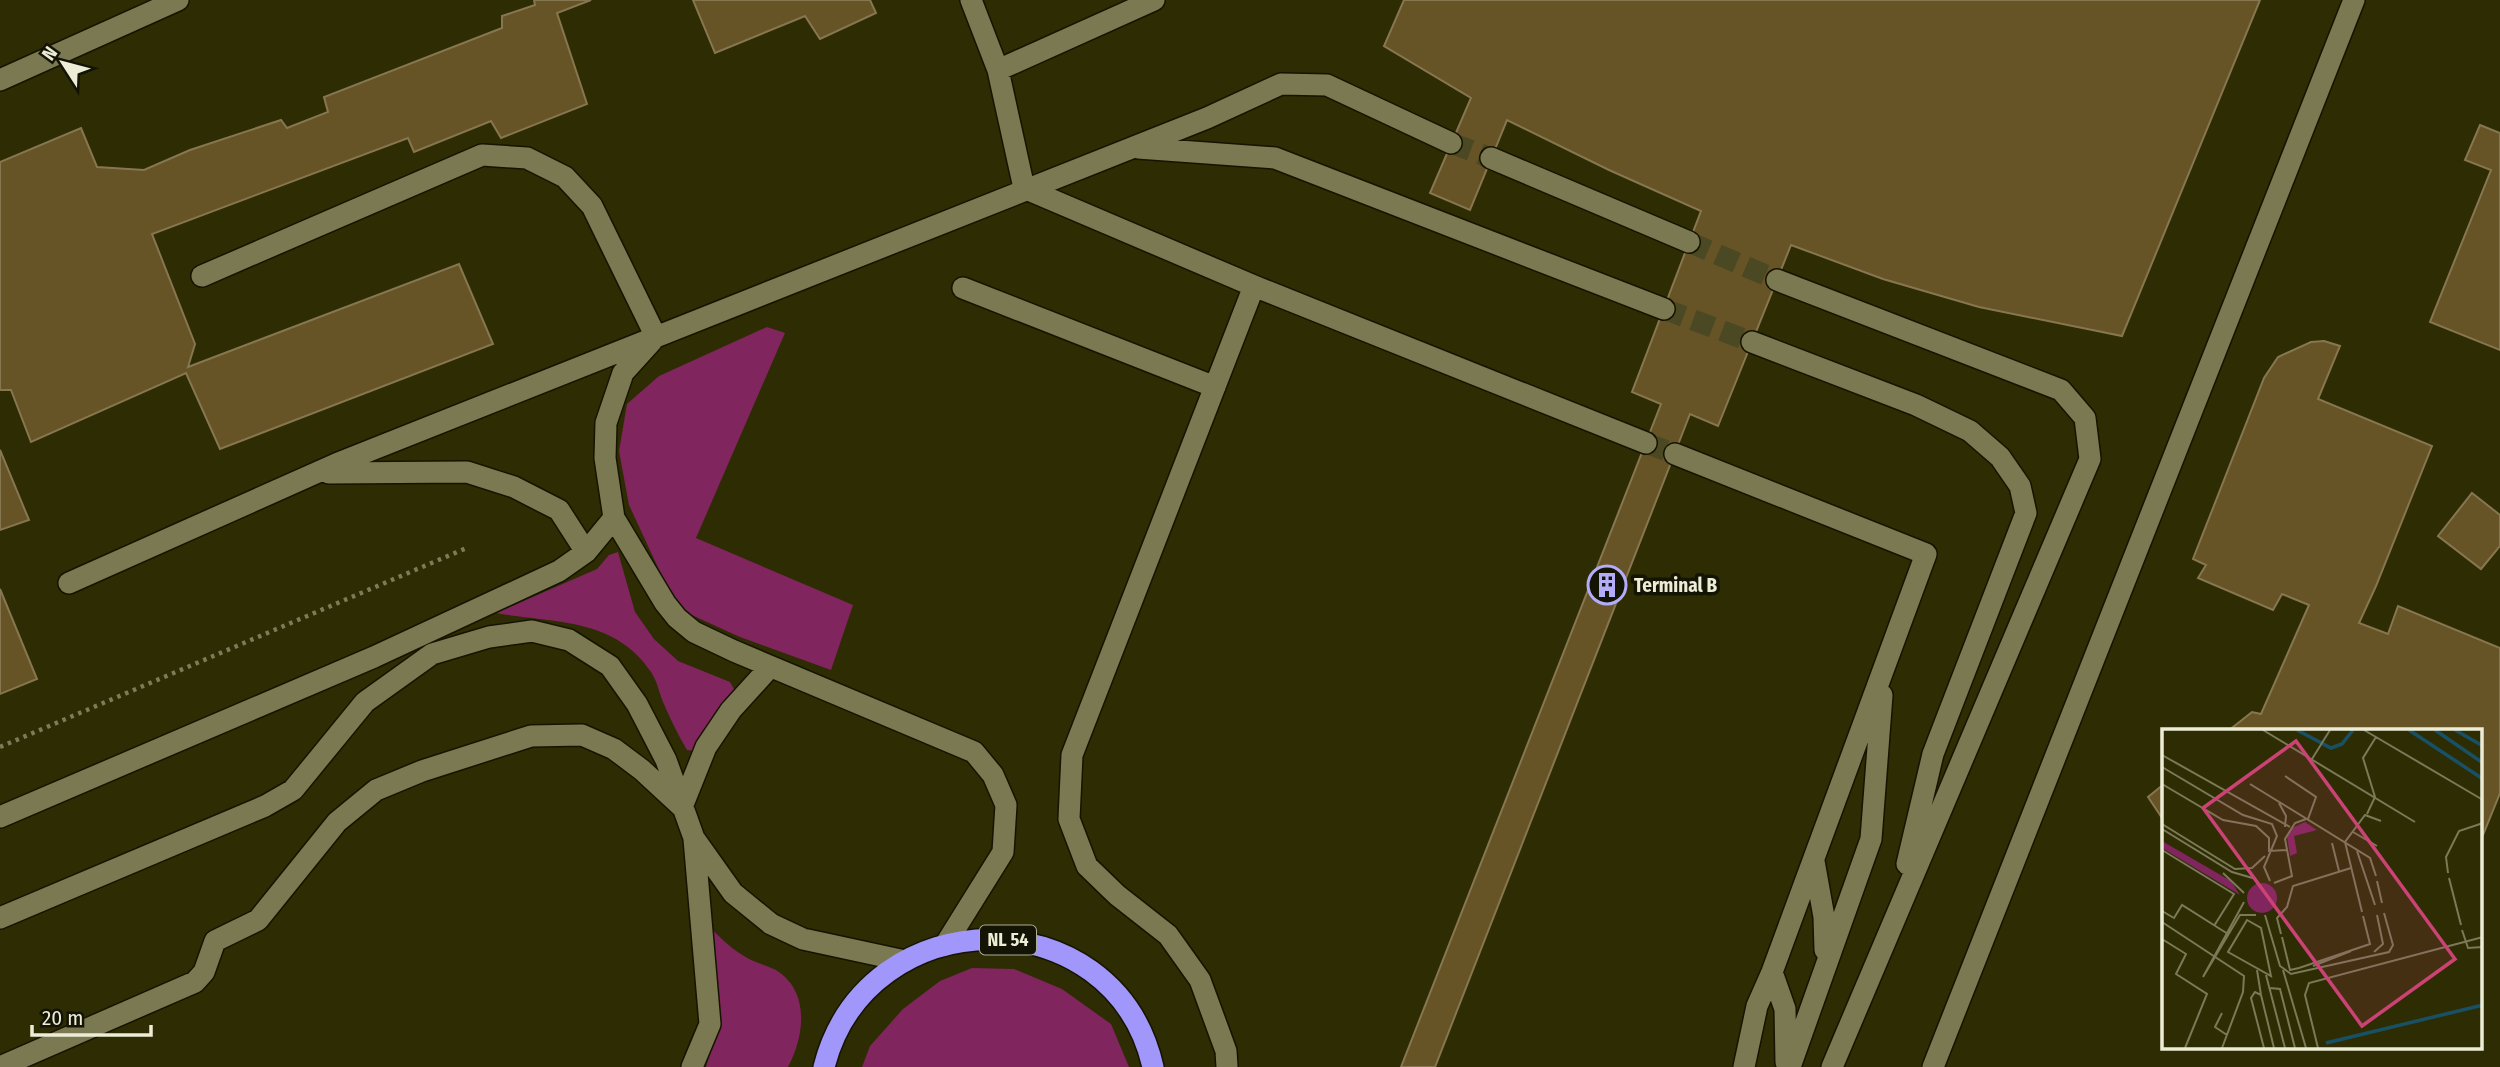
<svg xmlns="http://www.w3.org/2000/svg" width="2500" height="1067" font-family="'Fira Sans Condensed',sans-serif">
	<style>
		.green { fill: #80255d }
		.building { fill: #665326; stroke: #877750; stroke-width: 2 }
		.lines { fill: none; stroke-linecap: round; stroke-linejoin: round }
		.minor-tunnel { stroke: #4b4923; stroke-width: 21; stroke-dasharray: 21 10; stroke-linecap: butt }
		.minor-casing { stroke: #161400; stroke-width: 24 }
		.highway-casing { stroke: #161400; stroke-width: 24 }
		.path { stroke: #7d7c5a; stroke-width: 4.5; stroke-dasharray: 3.5 5; stroke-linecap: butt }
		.minor { stroke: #7a7951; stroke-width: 21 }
		.highway { stroke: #a196f9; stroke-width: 21 }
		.labels { text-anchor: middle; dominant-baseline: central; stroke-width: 7; stroke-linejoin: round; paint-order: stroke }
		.shield { fill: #141405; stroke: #acac98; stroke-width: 2 }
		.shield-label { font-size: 18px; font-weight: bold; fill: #ededd7 }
		.poi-label { font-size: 19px; font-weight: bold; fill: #ededd7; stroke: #141405; text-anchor: start }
		.inset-river { fill: none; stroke: #185166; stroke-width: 3.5 }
		.inset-road { fill: none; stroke: #7a7958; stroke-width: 2 }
		.view { fill: #cb4374; fill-opacity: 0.15; stroke: #cb4374; stroke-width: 3.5 }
		.inset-edge { fill: none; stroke: #ededd7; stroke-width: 3.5 }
	</style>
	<rect width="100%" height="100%" fill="#2e2c03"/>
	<path class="green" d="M767,327L785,333L696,538L853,605L831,670L740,637L685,612L667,587L629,505L619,451L627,404L659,376Z
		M618,552L635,612L654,639L678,661L730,682L734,689V696L696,751L687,750C678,735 670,718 663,702C659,692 657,681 651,672C615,617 551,623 496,613L597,569L609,555Z
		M706,924C718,935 730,948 744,956C754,963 768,965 779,972C810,994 804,1037 788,1067H706L718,1029Z
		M972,968L1014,969L1062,989L1111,1024L1129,1067H862L870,1046L903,1009L940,981Z"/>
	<path class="building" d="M534,0H591L557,13L587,104L501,138L491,121L414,152L408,138L152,234L195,344L188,367L459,264L493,344L220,449L186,373L31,442L11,390H0V162L81,128L97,167L144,170L190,150L281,120L287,128L328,112L324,97L502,28V16L535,5Z
		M693,0H870L876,13L820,39L805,16L715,53Z
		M1404,0H2260L2122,336L1979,307L1883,279L1791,245L1718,426L1690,414L1435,1067H1401L1661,404L1632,392L1701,211L1609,170L1507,120L1470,210L1430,193L1471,98L1384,46Z
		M2480,125L2500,133V350L2430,322L2491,170L2465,160Z
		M2324,341L2340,346L2318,399L2432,446L2376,586L2359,623L2388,634L2398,606L2500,648V793L2481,840V731H2228L2252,712L2261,714L2309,605L2282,594L2273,610L2198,578L2206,565L2193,559L2264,378L2278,357L2311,342Z
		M0,450L29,520L0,530Z
		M2472,493L2500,515V546L2481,569L2438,536Z
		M0,589L37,679L0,694Z
		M2164,784V821L2148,797Z"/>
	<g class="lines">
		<path class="minor-tunnel" d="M1451,143L1491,158
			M1689,242L1777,280
			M1664,309L1752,342
			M1646,443L1675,454"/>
		<defs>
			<path id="minor" d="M971,0L998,70L1024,188L1254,286L1646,443
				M998,70L1154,0
				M0,80L178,0
				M1138,148L1275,158L1664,309
				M1491,158L1689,242
				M202,276L482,155L527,158L565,177L592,206L656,337
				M1777,280L2061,390L2085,418L2090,459L1832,1067
				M963,288L1215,387
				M652,341L623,373L606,423L605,458L614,518L665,603L677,618L694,632L734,651L974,752L993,775L1006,805L1003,852L945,945
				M1752,342L1916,405L1970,431L2000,457L2020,486L2026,513L1933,754L1907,864
				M1675,454L1926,554L1772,972L1757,1006L1744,1067
				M329,473L467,472L514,487L559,510L586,552
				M69,583L336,464L1207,118L1281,84L1327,85L1451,143
				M0,817L374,657L559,571L586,552L614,518
				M1814,861L1824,917L1825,950
				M0,918L265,806L293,790L365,702L432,654L489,637L532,631L569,640L610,666L637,704L666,760L694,838L733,893L771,924L803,939L905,961
				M1772,972L1785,1009L1786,1062
				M0,1067L195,982L204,972L215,941L258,920L337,822L376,790L422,771L531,736L582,735L614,749L642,770L682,807L706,747L731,710L770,667
				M692,1067L710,1024L694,839
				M1227,1067L1226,1051L1200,980L1168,935L1117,895L1087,866L1069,819L1072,755L1254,286
				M1790,1067L1871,839L1882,695
				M1933,1067L2354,0"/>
			<path id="highway" d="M824,1067C867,898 1114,896 1153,1067"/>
		</defs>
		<use href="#minor" class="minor-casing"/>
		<use href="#highway" class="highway-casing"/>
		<path class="path" d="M0,747L469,547"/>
		<use href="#minor" class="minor"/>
		<use href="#highway" class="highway"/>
	</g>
	<defs>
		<symbol id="building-ring" viewBox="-11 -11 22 22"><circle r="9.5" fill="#141405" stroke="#b3adf9" stroke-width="1.5"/><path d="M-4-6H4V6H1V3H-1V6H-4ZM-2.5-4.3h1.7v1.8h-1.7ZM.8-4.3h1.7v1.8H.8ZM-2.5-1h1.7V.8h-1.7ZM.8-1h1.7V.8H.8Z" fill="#b3adf9"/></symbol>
	</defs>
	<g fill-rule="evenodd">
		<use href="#building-ring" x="1585" y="563" width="44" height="44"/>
	</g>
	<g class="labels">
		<rect class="shield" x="980" y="925.5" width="56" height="29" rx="5"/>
		<g class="shield-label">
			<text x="1008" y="940">NL 54</text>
		</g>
		<g class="poi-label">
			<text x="1634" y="585">Terminal B</text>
		</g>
	</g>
	<g transform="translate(2162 729)">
		<rect width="320" height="320" fill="#2e2c03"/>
		<path d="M143,93L155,101L132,107L135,124L128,127L125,107L130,99ZM0,112L69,152L78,166L0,119ZM85 169a15 15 0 1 1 30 0a15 15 0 1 1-30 0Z" fill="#80255d"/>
		<path class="inset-river" d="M135,1L169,19L180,15L191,1M247,1L321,50M273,1L321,34M293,1L321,17M164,314L321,276"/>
		<path class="inset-road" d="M101,1L253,93M202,1L321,71M0,26L128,98M150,30L168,1M0,38L81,86L110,95L115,107L102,138L108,152M123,47L154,68L146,90M0,55L61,91L94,97L107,109V122L125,121M88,55L208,129L214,147M117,74L124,87L123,98M205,85L213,68L201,29L214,8M0,95L73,140L90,139L103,127M0,100L70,143L94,150M191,103L215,117M170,114L177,142M0,121L72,165L52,197M195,122L213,176M61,144L82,164M286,144L284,128L297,102L321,94M287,149L299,196M215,152L220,174M112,154L130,147L123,110L133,94L144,90M82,173L41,248L78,186H94M0,182L12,189L20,176L66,205M200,183L183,113L203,86L219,92M103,186L118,237L129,245L227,223L231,216L222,184M85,191L99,199L109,247L66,223ZM0,193L82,247L81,263L60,319M300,201L306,219L321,218M119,205L115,189L125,178L131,157L189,139M120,208L128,241L137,239L208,215L201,187M0,210L24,225L14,245L45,265L23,319M212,223L221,215L215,186M151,237L189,222M95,241L99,266M121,241L144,319M104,246L123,319M108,259L118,260L133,319M60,284L53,298L65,306M102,319L89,269L93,263L99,266L112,319M156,319L143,266L147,254L321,208"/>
		<path class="view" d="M134,12L293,230L200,297L41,79Z"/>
		<rect width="320" height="320" class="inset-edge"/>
	</g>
	<g transform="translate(63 63) rotate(306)" stroke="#141405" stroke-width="5" paint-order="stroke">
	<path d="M0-5L12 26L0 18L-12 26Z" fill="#ededd7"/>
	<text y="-10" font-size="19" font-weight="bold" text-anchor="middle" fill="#ededd7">N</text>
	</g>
	<path d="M32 1025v10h119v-10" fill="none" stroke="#ededd7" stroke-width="3.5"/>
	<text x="42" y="1025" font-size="21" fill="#ededd7" stroke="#141405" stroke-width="5" paint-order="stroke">20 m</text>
</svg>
